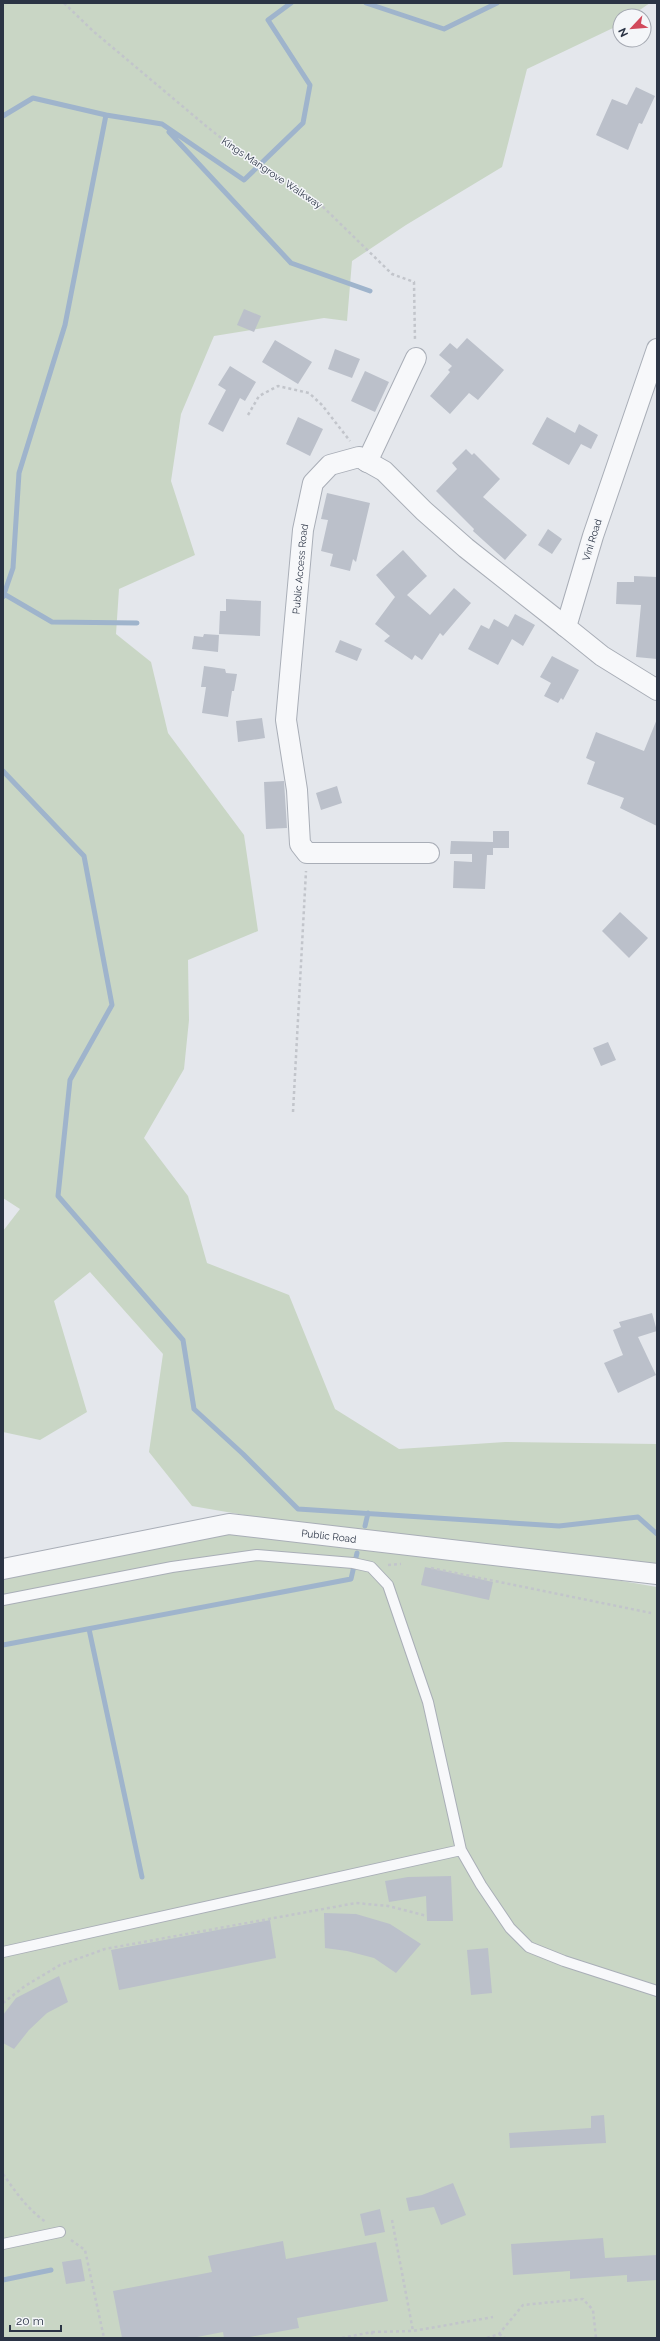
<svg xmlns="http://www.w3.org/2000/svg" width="660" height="2341" font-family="Raleway,sans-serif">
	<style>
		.green { fill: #c9d6c5 }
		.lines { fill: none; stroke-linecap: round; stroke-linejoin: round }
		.stream { stroke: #9fb4cc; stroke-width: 5 }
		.building { fill: #bbc0ca }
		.service-casing { stroke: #a9aeb7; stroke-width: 12 }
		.minor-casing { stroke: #a9aeb7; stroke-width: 22 }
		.path { stroke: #c2c5cb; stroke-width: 2.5; stroke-dasharray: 3 3; stroke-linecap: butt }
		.service { stroke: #f7f8fa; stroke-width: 10 }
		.minor { stroke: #f7f8fa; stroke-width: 20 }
		.labels { text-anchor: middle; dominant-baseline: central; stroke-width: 3; stroke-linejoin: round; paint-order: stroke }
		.street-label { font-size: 10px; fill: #2b3445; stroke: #f4f6f9 }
	</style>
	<rect width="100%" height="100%" fill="#e4e7ec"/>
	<path class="green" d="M3,3H650L631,16H620V24L613,28L527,69L502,167L406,225L352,261L347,321L324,318L214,336L181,414L171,481L195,555L119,589L116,634L151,662L168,733L244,835L258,931L188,960L189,1020L184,1069L144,1138L188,1196L207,1263L289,1295L335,1409L399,1449L505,1442L657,1444V1566L453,1552L657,1587V2338H3V1566L274,1520L192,1506L149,1452L163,1354L90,1272L54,1301L87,1412L40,1440L3,1432V1231L20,1209L3,1198Z"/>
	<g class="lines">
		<path class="stream" d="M366,3L444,29L497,3
			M106,115L162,124L244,180L303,123L310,85L268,20L291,3
			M3,116L33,98L106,115L65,325L19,473L13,568L3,597
			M169,132L291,263L370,291
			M4,594L52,622L137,623
			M3,771L84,856L112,1005L70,1080L58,1196L183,1340L194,1409L243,1454L298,1509L559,1526L638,1517L657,1534
			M365,1526L368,1513
			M89,1629L142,1877
			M3,1645L351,1579L357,1553
			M3,2280L51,2270"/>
	</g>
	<path class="building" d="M636,87L655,96L642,124L639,123L628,150L596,135L612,99L627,105Z
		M244,309L261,316L254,332L237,325Z
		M467,338L504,370L478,400L469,393L450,414L430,396L450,372L448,370L452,366L439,355L450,343L457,349Z
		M275,340L312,362L298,384L262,362Z
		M335,349L360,359L352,378L328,369Z
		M230,366L256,382L245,401L240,398L223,432L208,424L226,390L218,385Z
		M365,371L389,382L375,412L351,401Z
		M298,417L323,429L310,456L286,444Z
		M547,417L575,433L579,424L598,435L591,449L581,444L569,465L532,444Z
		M466,449L472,455L474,453L500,479L483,497L527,535L505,560L473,531L474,529L436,491L457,469L452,463Z
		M327,493L370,503L356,562L353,559L350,571L330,566L333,554L321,551L328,520L321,519Z
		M548,529L562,539L552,554L538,545Z
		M403,550L427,576L407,595L430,615L454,588L471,603L443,636L440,633L422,660L415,655L412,660L384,641L390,636L375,624L395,597L376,575Z
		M634,576L657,577V659L636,657L641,605L616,604L617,582H634Z
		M226,599L261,601L260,636L219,634L220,611H226Z
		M515,614L535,625L523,646L512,639L498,665L468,649L481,625L489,629L494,619L508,627Z
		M204,634L219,635L218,652L192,649L194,636L203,637Z
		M340,640L362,649L357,661L335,652Z
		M552,656L579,670L563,700L561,698L558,703L544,696L551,683L540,677Z
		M204,666L225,669L226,673L237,674L234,691H232L228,717L202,713L206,687H201Z
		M262,718L265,738L238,742L236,721Z
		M657,719V826L620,808L624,798L587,784L595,762L586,758L596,732L644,751Z
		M284,781L287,828L266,829L264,782Z
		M337,786L342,803L321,810L316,793Z
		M493,831H509V848H493V855H487L485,889L453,888L454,861L472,862V854H450L451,841L493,842Z
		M620,912L648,938L629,958L602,931Z
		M608,1042L616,1060L601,1066L593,1048Z
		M652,1313L657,1331L638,1337L656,1375L618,1393L604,1363L623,1355L613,1330L621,1327L619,1322Z
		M425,1567L493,1582L489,1600L421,1585Z
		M451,1876L453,1921H427L426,1896L389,1902L385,1881L408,1877Z
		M324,1913L356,1914L390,1924L421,1944L396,1973L374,1958L347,1951L325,1948Z
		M270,1920L276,1958L119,1990L111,1950Z
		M488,1948L492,1993L471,1995L467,1950Z
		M59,1976L68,2002L47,2013L29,2030L14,2049L3,2043V2015L16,1998Z
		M604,2115L606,2143L510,2148L509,2133L591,2128V2116Z
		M453,2183L466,2215L441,2225L434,2207L409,2211L406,2198L422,2195Z
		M380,2209L385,2232L365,2236L360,2214Z
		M603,2238L605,2258L657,2255V2280L627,2282V2275L570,2279V2271L513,2275L511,2244Z
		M283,2241L286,2259L376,2242L388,2301L297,2318L299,2328L244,2338H224L223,2332L192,2338H122L113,2291L212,2272L208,2256Z
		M81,2259L85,2281L66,2284L62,2262Z"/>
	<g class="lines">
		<defs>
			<path id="service" d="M3,1600L172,1567L257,1555L353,1563L371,1567L388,1585L428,1702L461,1850L481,1885L510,1928L529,1947L564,1961L657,1991
				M3,1952L461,1850
				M3,2244L60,2232"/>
			<g id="minor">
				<path d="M657,349L593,536L566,627L602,656L657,690"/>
				<path d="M367,462L416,358"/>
				<path id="s1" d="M429,853H307L300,844L297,790L286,720L303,530L313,483L330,465L359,457L384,471L424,511L466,548L566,627"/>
				<path id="s2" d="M3,1569L229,1524L657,1574"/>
			</g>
		</defs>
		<use href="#service" class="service-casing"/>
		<use href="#minor" class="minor-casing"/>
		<path class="path" d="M64,3L93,31L206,126L240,153L318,202L392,274L414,282L415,341
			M248,415L259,396L278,386L309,393L322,405L350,441
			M293,1112L306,871
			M388,1565L401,1564
			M431,1568L651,1613
			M3,2003L25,1986L60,1965L105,1949L356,1903L388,1906L427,1916
			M3,2174C15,2191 28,2210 46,2222
			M392,2220L413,2331
			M71,2240L85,2250L104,2338
			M372,2332L413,2331L493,2317
			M499,2334L505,2338
			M342,2338L372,2332V2338
			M487,2338L499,2334L523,2305L583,2299L593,2310L596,2338"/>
		<use href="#service" class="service"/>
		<use href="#minor" class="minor"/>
	</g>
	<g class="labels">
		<g class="street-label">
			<text transform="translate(272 173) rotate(34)">Kings Mangrove Walkway</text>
			<text transform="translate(592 540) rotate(-73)">Vini Road</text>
			<text stroke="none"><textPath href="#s1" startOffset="410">Public Access Road</textPath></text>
			<text stroke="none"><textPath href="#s2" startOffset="331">Public Road</textPath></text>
		</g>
	</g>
	<rect width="660" height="2341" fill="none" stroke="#2b3445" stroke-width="8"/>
	<g transform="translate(632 28) rotate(244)"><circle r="19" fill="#f4f6f9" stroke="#a4a8b1"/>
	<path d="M0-3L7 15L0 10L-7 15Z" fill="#d1495b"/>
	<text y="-6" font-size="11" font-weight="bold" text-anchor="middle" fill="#2b3445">N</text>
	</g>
	<path d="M10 2325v6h51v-6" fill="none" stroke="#2b3445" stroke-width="2"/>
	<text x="16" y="2325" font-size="12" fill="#2b3445" stroke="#f4f6f9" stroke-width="3" paint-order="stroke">20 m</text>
</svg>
